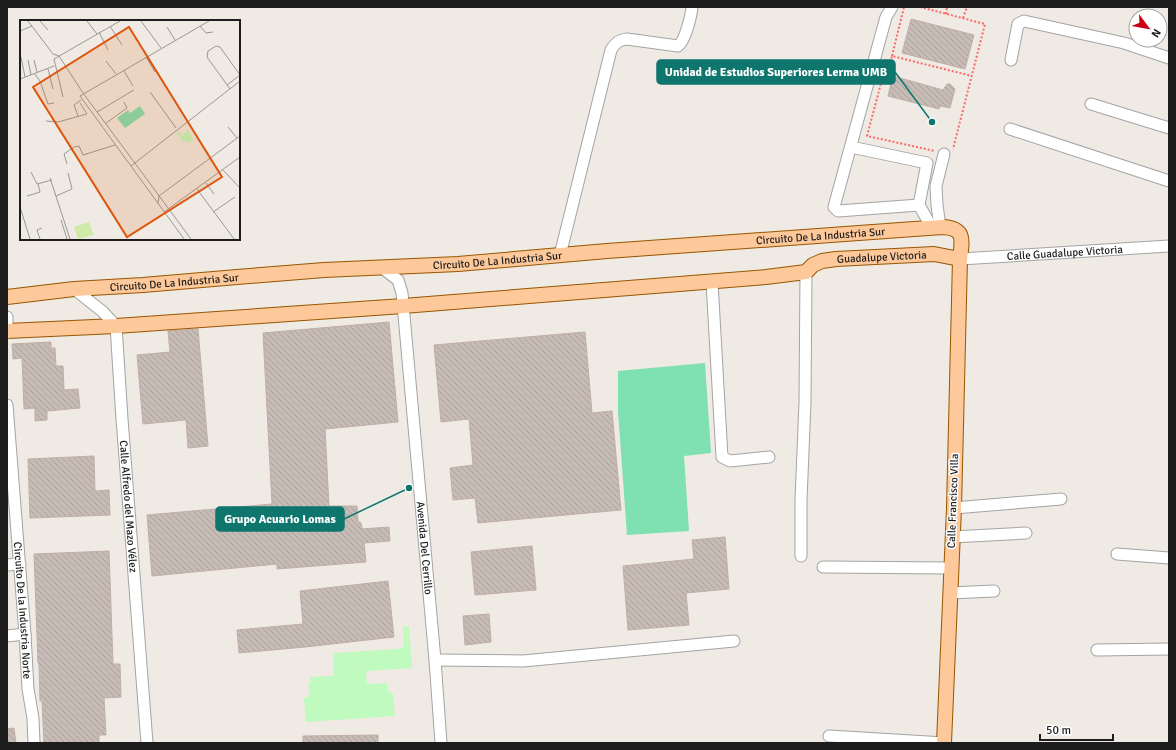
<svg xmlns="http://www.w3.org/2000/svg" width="1176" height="750" font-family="Signika,sans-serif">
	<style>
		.park { fill: #c0fabf }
		.pitch { fill: #7fe0b1 }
		.building { fill: url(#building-back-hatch); stroke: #c1afa5 }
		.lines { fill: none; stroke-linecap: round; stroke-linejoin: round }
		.minor-casing { stroke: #a4a4a4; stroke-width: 13 }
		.major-casing { stroke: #975600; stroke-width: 16 }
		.path { stroke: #fc6767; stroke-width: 2; stroke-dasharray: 2 2; stroke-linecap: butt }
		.minor { stroke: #fff; stroke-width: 11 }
		.major { stroke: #fdc89a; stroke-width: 14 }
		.labels { text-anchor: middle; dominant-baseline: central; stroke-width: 3; stroke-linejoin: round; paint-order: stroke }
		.street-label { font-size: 11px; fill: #1d1d1d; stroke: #fff }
		.inset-road { fill: none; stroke: #9b9894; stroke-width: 1 }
		.view { fill: #de560d; fill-opacity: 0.15; stroke: #de560d; stroke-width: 2 }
		.inset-edge { fill: none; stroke: #1d1d1d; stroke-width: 2 }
		.leader { fill: none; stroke: #0f766e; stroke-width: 1.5 }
		.callout-dot { fill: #0f766e; stroke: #fff; stroke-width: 1.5 }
		.callout { fill: #0f766e; stroke: #0f766e; stroke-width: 1.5 }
		.callout-label { font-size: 12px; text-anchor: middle; font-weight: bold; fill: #fff }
	</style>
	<defs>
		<pattern id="building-back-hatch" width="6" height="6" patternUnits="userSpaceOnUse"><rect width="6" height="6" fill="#c7bbb6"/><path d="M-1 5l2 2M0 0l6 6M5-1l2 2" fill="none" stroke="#aaa09c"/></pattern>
	</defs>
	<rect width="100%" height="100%" fill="#efeae3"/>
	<path class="park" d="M409,626L412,668L366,671L367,684L387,683L388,690L393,694L395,716L306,722L304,698L309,696V688L308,683L311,682L310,677L334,676L333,653L399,649L404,646L403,627Z"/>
	<path class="pitch" d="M705,363L711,453L684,456L689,531L627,535L618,411V371Z"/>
	<path class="building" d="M911,19L974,35L965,69L902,53Z
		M893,76L943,90L947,84H950L955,89L950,108L940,106L939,109L888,96Z
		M389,322L398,422L325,429L329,506H357L358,521L361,523L362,529L389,527L390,541L364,543L366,562L277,569V564L152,576L147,515L272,504L263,333Z
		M198,329L208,446L188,448L186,420L143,424L137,355L170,352L168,331Z
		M585,332L592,413L612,411L621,510L478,523L475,498L453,500L450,468L473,465L469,419L441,422L434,345Z
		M51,342V348H55L56,366H63L64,390L78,389L80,408L47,411V420L35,421V408L24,409L22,358L13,359L12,344Z
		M94,456L95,491L109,490L110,515L30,518L28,459Z
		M725,537L729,589L686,593L689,625L628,630L623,566L694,559L692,540Z
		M532,546L536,590L475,595L471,552Z
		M109,551L113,664H120L121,697L104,698L106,735H99V743H44L42,701H40L39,663H38L34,554Z
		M388,581L394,637L305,647L239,653L237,630L303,624L300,591Z
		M489,614L491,642L465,645L463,616Z
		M14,728L16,743H7V729Z
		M378,735V743H303V736Z"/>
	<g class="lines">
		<defs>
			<g id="minor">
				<path d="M892,7L886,17L834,207L838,211L919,205"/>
				<path d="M1011,60L1018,24L1024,21L1124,43L1169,58"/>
				<path d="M1091,104L1169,128"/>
				<path d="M1010,129L1169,181"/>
				<path d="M851,147L927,163L919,205L932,228"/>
				<path d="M940,227L937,205L936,186L944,154"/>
				<path d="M560,255L611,50C615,43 619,40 627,39L678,46C685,41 691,17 692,7"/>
				<path id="s1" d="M960,259L1169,246"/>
				<path id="s2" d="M381,267L398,280L402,293L435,660L441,743"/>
				<path d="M712,282L722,457L730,461L769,457"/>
				<path id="s3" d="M74,289L102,311L116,326L122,419L147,743"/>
				<path d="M7,317V333"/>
				<path id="s4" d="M7,405L25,634L28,689L33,718L34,743"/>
				<path d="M954,508L1061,499"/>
				<path d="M952,537L1026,533"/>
				<path d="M1117,554L1169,558"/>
				<path d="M801,556V500L805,402L806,272"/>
				<path d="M7,565L20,564"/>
				<path d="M823,567L950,568"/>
				<path d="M950,593L994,591"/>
				<path d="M7,636L25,634"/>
				<path d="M1097,650L1169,649"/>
				<path d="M435,660L523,661L734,641"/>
				<path d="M829,736L944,743"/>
			</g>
			<g id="major">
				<path id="s5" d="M7,297L74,289L143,285L237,277L324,270L458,264L607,251L942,227C966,228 962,240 960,259L954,508L944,743"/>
				<path id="s6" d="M7,331L116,326L403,306L766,277L806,272L813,265L822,261L836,259L934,254L960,259"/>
			</g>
		</defs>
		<use href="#minor" class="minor-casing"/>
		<use href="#major" class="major-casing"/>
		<path class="path" d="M920,7L985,24L953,149
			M946,14L947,7
			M963,18L967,7
			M892,56L904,7
			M888,74L892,56L972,76
			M892,80L888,74L884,72L867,136L935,151"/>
		<use href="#minor" class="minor"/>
		<use href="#major" class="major"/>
	</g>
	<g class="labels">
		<g class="street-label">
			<text stroke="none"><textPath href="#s5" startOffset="816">Circuito De La Industria Sur</textPath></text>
			<text stroke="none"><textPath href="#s1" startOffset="105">Calle Guadalupe Victoria</textPath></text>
			<text stroke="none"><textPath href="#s6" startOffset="881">Guadalupe Victoria</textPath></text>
			<text stroke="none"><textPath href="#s5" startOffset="492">Circuito De La Industria Sur</textPath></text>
			<text stroke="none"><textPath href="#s5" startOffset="168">Circuito De La Industria Sur</textPath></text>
			<text transform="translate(953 501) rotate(-88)">Calle Francisco Villa</text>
			<text stroke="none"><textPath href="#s3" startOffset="237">Calle Alfredo del Mazo Vélez</textPath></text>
			<text stroke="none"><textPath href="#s2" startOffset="291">Avenida Del Cerrillo</textPath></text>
			<text stroke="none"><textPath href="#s4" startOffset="206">Circuito De la Industria Norte</textPath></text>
		</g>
	</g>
	<g transform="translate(20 20)">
		<rect width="220" height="220" fill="#efeae3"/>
		<path d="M167,109L174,120L168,123L166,120L163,122L158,114H154L159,111L163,116Z" fill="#c0fabf"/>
		<path d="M69,202L74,215L58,219L54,207Z" fill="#cfeaa8"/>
		<path d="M120,86L125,94L105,108L97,98L108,90L110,93Z" fill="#7fe0b1"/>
		<path class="inset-road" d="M8,1L33,34L39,36L63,73M20,1L28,10M67,1L77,14M121,1L141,28M90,6L102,25M180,6L186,13L193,12M147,7L155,20M0,11L12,6M79,12L88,30M1,37L5,57M126,37L135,52M8,40L11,55M14,40L17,52M86,41L96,54M28,49L33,69M104,51L113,66M14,53L20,61L28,84L34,83M0,59L34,46M207,65L220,55M210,69L187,37L188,31L196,26L200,27L220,55M130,72L156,108M63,73L171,219M43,77L34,39L100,1M77,92L114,70M58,96L54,85L61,80M26,101L38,102L67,94L60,83M86,103L107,88L104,82M208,107L217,118M47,144L44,134L54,127L59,126L63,135L95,125M111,146L220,61M203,150L220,168M11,152L17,164L32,160M30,158L50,219M186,163L194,174M177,169L214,219M7,176L20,172L18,164M36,176L52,169L48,153M138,183L139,176L220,116M0,187L10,219M144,192L220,137M193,192L215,177M41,200L47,219M20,219L17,210L22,208M164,219L60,76L189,1"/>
		<path class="view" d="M109,7L202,157L107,217L13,67Z"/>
		<rect width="220" height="220" class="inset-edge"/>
	</g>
	<path class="leader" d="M932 122L895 72M409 488L344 519"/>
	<g class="callout-dot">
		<circle cx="932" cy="122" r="4"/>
		<circle cx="409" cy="488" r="4"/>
	</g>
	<g class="callout">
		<rect x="657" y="60" width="238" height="24" rx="4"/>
		<rect x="216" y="507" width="128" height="24" rx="4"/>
	</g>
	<g class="callout-label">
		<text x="776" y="76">Unidad de Estudios Superiores Lerma UMB</text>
		<text x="280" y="523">Grupo Acuario Lomas</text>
	</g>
	<rect width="1176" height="750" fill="none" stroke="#1d1d1d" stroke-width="16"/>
	<g transform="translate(1148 28) rotate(122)"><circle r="19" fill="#ffffff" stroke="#a5a5a5"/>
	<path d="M0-3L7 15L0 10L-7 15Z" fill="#cb0014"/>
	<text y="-6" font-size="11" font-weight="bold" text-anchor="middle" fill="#1d1d1d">N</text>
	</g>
	<path d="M1040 734v6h73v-6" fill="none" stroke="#1d1d1d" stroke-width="2"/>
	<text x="1046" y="734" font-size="12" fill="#1d1d1d" stroke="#ffffff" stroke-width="3" paint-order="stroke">50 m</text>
</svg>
